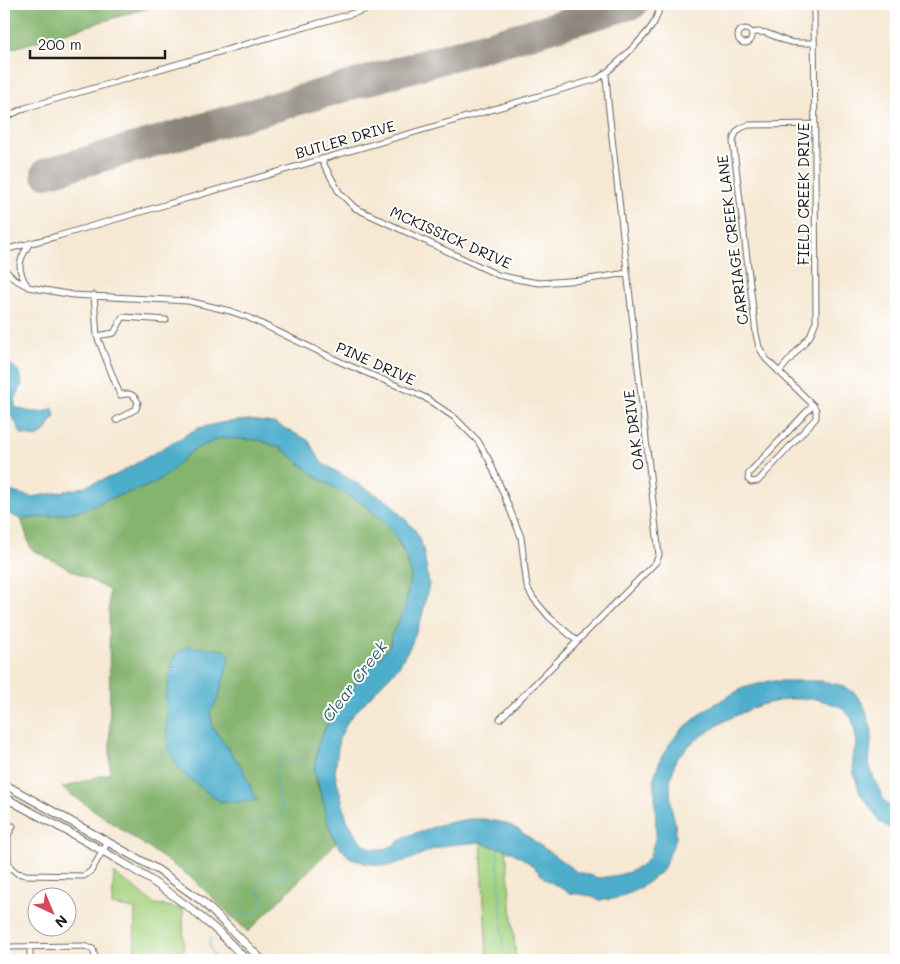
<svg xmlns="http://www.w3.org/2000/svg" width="900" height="964" font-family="Mali,sans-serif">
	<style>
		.green { fill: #a5d27f; stroke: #60774e }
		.forest { fill: #84b46e; stroke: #506845 }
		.water { fill: #4daecc; stroke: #346574 }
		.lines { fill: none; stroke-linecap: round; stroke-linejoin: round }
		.stream { stroke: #4daecc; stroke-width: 1 }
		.runway { stroke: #898278; stroke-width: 30 }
		.street-casing { stroke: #68635c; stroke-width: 7 }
		.secondary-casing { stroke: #68635c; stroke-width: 9 }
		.street { stroke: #fff; stroke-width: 5 }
		.secondary { stroke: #fff; stroke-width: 7 }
		.labels { text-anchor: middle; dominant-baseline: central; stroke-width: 4; stroke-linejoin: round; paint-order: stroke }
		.street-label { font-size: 15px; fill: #1c1c1c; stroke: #fff }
		.water-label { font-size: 16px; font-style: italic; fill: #325e6b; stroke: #fff }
	</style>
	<rect width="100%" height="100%" fill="#fff"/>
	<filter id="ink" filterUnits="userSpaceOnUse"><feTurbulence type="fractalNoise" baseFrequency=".02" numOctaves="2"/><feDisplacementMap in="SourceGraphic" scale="10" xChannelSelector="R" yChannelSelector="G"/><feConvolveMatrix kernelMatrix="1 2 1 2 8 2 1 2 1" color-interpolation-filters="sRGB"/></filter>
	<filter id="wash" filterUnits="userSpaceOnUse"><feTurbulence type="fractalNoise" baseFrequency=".0096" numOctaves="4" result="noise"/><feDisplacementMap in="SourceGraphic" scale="20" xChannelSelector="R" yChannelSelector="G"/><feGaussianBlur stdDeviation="1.12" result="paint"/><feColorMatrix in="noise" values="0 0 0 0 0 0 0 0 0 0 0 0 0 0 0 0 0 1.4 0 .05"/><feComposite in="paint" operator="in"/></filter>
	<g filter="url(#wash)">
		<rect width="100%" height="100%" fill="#f6e8d3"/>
		<path class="green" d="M481,842L489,846L506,849L516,960H487Z
			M114,873L155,904L183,909L184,960H134L135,909L112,905Z"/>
		<path class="forest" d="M4,4H161L4,51Z
			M219,438L259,440L281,448L319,479L365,505L389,527L394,534L406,557L411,573L405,608L391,636L390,646L356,682L346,699L333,713L318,743L316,781L324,804L327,821L336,843L248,932L192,878L62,788L110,773L109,590L31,549L21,519L51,516L84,510L106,500L148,486L167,475L190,452Z"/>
		<path class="water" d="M4,361C14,365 25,374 21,387C18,395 14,398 15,407C28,412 40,415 53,408L55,416L46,431L37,437L22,435L13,418L8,413L4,414V393L6,383L4,378Z
			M250,420L274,423L308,440L322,463L389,502L416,531L423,548L429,584L422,616L412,643L399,666L349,719L339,739L335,773L347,820L360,841L367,846L372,849H385L394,845L404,837L442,824L469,819H484L505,823L519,830L577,872L599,878L618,875L629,872L642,865L649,858L652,849L656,835L655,794L653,780L661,758L669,745L679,732L708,708L743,688L770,681H822L840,685L854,692L864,705L872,731L869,764L873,776L883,799L890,807L896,809V832L880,822L860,793L854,774L852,757L857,742L852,719L841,707L817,699H787L760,705L726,720L693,742L676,759L670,782L671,806L675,823L676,838L663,870L643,886L630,893L613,899L600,900L586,895L570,893L545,879L534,867L524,859L506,849L489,846L481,842L448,845L431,850L411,859L388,866L364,863L349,857L336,843L327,821L324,804L314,771L318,743L333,713L346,699L356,682L390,646L391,636L405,608L411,573L402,547L389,527L365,505L319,479L281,448L259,440L220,438L190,452L167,475L148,486L106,500L84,510L51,516L21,519L4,512V485L9,491L32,497L77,489L116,475L198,428L226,422Z
			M188,646L224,650L230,656L218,699L210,712L213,728L241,766L257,801L234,802L219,801L183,774L168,749L166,694L175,654Z"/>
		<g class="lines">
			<path class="stream" d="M497,846L504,960
				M231,913H257C262,906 263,901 260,892L256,891C263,878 274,876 287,876L289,872L277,854L269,848L260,849L252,838L250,827C257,815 272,824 283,810C277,794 272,775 280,759L287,757L298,760L317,776
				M211,937L209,945L216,960"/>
			<path class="runway" d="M46,173L633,4"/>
		</g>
	</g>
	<g filter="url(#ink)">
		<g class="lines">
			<defs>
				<path id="street" d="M738 36a7 7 0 1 1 14 0a7 7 0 1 1-14 0Z
					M752,33C765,29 774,37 786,41C795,44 805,43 814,43
					M4,118L25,108L385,4
					M321,159L339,192L355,208L498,275L521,280L539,283L583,280L627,273
					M30,243C18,261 16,269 28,287L73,295L188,301L230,311L247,317L343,363L424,397L454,417L478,441L489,460L504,495L521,537L527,587L533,598L549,617L577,641
					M4,250L58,236L597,79C611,71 645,37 654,23C657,17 659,10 660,4
					M4,269L14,279L25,285
					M94,295L97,336L120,395C129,393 133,393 138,402L136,409L116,420
					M97,336L114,333L123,317L166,320
					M779,372L810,336L816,321L814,4
					M813,405L749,473L748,479L751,482L758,481L816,418V410L813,405L766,359L759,347L756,334L733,142C735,131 739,128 749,125L815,124
					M500,719L656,562L659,555L608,102L606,74
					M13,826L8,835V861L11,868L17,873L26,875L84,876L91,871L108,842
					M4,947L84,946L93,949L96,960
					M30,948V960"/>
				<path id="secondary" d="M4,784L158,870L202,901L262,960
					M4,797C73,835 148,871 208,923C222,934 234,948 247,960"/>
			</defs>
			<use href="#street" class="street-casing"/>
			<use href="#secondary" class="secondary-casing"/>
			<use href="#street" class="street"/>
			<use href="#secondary" class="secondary"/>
		</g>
	</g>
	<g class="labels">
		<g class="street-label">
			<text transform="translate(345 139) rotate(-16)">BUTLER DRIVE</text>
			<text transform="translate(803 194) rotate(-90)">FIELD CREEK DRIVE</text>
			<text transform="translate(451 237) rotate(24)">MCKISSICK DRIVE</text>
			<text transform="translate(732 240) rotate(-97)">CARRIAGE CREEK LANE</text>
			<text transform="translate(376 363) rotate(24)">PINE DRIVE</text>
			<text transform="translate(633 430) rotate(-97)">OAK DRIVE</text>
		</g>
		<g class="water-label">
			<text transform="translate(354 681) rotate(-53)">Clear Creek</text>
		</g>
	</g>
	<rect width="900" height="964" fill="none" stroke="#fff" stroke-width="20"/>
	<g transform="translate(52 912) rotate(136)"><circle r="24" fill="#ffffff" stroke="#a4a4a4"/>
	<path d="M0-4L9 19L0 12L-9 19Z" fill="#d1495b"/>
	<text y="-8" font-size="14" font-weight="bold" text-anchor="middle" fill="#1c1c1c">N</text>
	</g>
	<path d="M30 50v8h135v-8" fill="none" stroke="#1c1c1c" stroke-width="2.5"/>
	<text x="38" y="50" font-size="15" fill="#1c1c1c" stroke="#ffffff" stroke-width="4" paint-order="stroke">200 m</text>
</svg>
